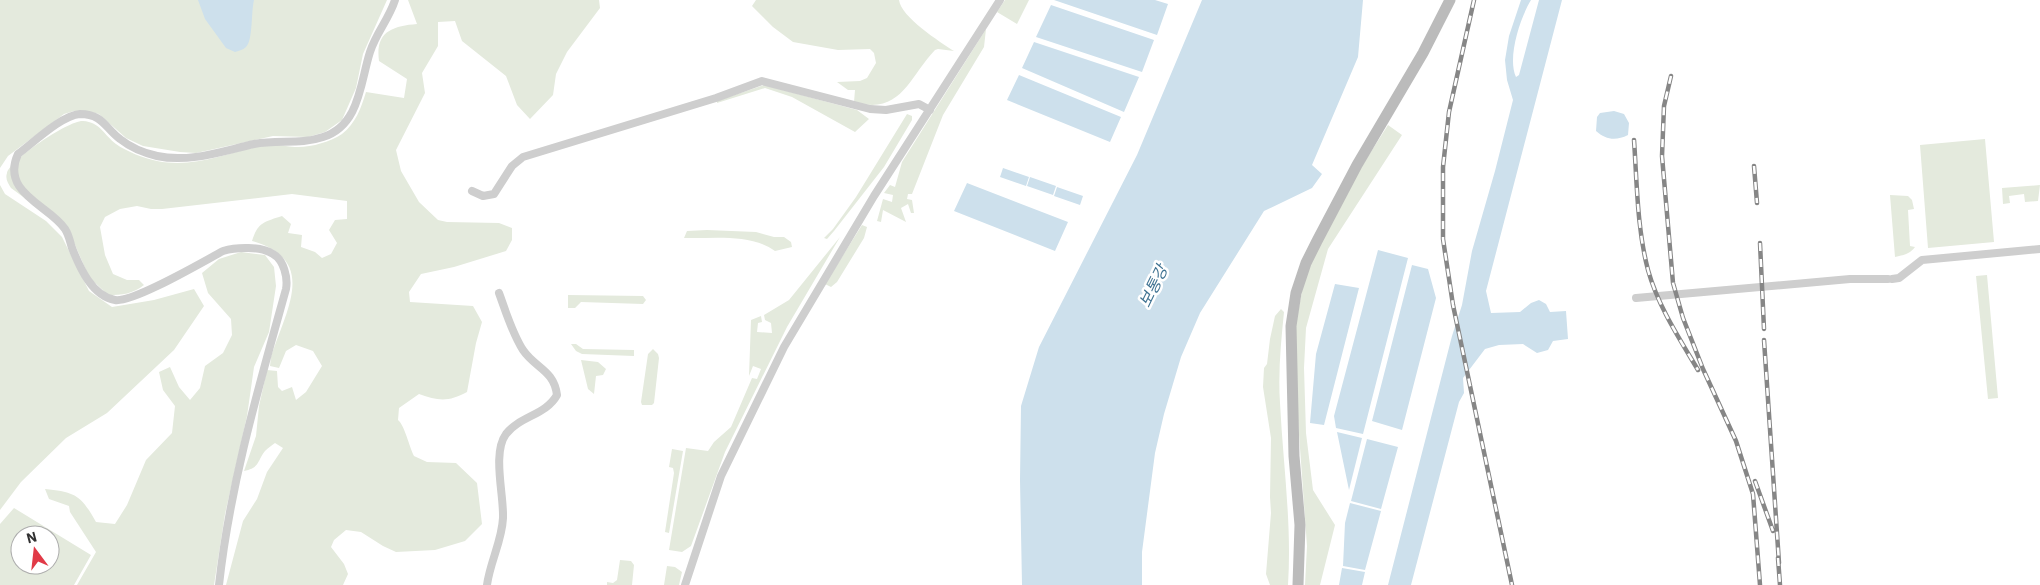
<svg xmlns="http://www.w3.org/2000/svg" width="2040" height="585" font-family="'IBM Plex Sans','Noto Sans KR',sans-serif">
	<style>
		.green { fill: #e4eadd; fill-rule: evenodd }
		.water { fill: #cde0ec }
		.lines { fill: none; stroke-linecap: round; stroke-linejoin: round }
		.minor { stroke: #cecece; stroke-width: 8 }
		.secondary { stroke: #bbb; stroke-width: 11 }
		.rail-casing { stroke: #868686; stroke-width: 4.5 }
		.rail { stroke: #fff; stroke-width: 2.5; stroke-dasharray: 8; stroke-linecap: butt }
		.labels { text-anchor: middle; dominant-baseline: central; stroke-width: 5; stroke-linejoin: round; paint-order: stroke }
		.water-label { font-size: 16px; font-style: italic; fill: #407392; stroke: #fff }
	</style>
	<rect width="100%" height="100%" fill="#fff"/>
	<path class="green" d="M0,0H387L363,54L356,88L342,120L325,132L308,137L273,136L196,153L180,152L143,146L126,138L99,114L87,111H74L64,114L8,156L0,168Z
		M408,0H599L600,8L567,52L556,74L553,95L530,119L517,105L506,76L462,41L455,21L438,22V46L422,73L425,93L396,150L401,171L419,202L438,220L447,222L499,223L512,228V240L506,251L454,267L421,274L409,292L410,302L473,306L482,322L476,343L467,392C449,402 438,401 419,394L399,408L398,420C405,426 409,446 414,456L427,462L456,463L477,483L482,524L465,541L435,550L396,552L383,546L361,532L346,530L334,540L331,547L344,564L348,574L343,585H226L243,521L257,499L267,472L283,448L275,443C272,445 268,448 265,451C257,461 260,468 244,471L256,436L259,406L267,370L277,371L278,387L282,391L292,387L296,400L306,392L322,366L313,351L296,345L286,351L279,368L270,366L271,357C286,310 319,260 252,241C258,222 264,222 282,216L291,224L288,233L302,235L301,247L315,252L322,258L331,254L337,243L329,230L335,220L347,219V201L292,194L162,209H151L137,206L120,209L105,217L100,227L105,255L113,274L127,280H139L144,285C133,294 122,295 108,295L89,277L69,231L11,188C8,183 5,179 7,173C10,160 69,120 83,121C100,122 104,135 116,144C127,152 144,158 157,161C199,169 229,150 269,145C278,144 286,147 295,147C309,148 330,142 342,134C356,123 361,108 366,92L404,98L407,79L379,61C375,32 392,26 417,24Z
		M756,0H899C901,17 940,42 954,51L938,49L935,50C909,77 901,116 854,102L855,90H848L837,82L860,81L867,78L876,63L874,53L870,49L838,50L793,42L773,27L752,6Z
		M1005,0H1029L1017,24L997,12Z
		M986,29L984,47L943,115L912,194H908L907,199L912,200L914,213H911L908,204L901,208L906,222L883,210L881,222L877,221L883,199L892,202L893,195L884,193L890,185L895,187L902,162Z
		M764,85L857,110L869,119L855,132L792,97L765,88L717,103V101Z
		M907,114L912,116V120L884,167L834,231L827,239L824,238L833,229L856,197Z
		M1388,125L1402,135L1328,249L1306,328L1304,368L1306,433L1313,490L1335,525L1320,585H1305L1307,546L1296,392V323L1302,291L1310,263L1360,169Z
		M1985,139L1994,242L1928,248L1920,145Z
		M0,185L5,194L46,221L62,237L89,291L112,307L154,300L194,289L204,306L174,350L107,413L66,438L21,482L0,510Z
		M2040,185L2038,201L2025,202L2024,194L2009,196L2010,203L2003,204L2002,188Z
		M1890,195L1908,196L1912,200L1914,209L1908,210L1910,246L1915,247C1910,254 1904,255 1895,257Z
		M862,225L867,227L864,238L837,282L831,287L825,284Z
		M707,230L756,232L774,237H784L791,242L792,247L775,251C750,233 713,239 684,238L687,231Z
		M840,237L787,327L725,452L691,546L682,552L669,550L686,448L708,451L714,442L731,427L752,378L757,379L761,369L753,366L749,376L751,320L761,316L762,322L758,323L757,332L772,333L771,323L765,320L764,315L789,300Z
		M241,252L265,255L274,267L276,286L269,332L254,367L247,416L225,514L214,585H77L96,552L70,512L69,506L49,499L45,489C75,492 81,495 96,522L115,524L127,505L146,460L172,433L175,406L163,390L159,372L170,367L179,387L190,400L200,388L205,366L223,353L232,335L231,319L208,293L202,273L219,259Z
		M1987,275L1998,398L1988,399L1976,276Z
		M568,295L643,296L646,300L643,304L581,302L575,308H568Z
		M1281,309L1284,312C1281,342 1278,372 1280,403C1283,464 1292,524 1288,585H1270L1266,574L1271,513L1270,497L1271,438L1263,387L1264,368L1267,364L1270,339L1275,316Z
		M571,344H576L583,349L634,350V356L582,354L576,351Z
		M653,349L658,354L659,358L654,403L652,405H642L641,402L648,354Z
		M581,360L598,362L606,369L603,375L596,376L594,394L588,389Z
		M672,449L683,451L669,533L665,532L674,473L673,468L669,467Z
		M14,508L91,555L74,585H0V524ZM20,535H50V565H20Z
		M620,560L631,561L634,565L632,585H607V582L613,583L617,580Z
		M667,566L675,567L682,572L679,585H664Z"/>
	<path class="water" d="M198,0H254C251,12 253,41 246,47C243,50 238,51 235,52L226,48L205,19Z
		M1054,0H1155L1168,4L1157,35Z
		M1202,0H1363L1358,57L1312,165L1322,174L1312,188L1264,211L1200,313L1181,357L1164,414L1155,453L1142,552V585H1022L1020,480L1021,406L1039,347L1137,155Z
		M1521,0H1531C1520,18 1507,58 1516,77L1519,75L1539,0H1562L1486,291L1491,313L1520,312L1531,303L1539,300L1546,304L1550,312L1566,311L1568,339L1553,341L1548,350L1537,353L1523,344L1499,345L1485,349L1463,378L1464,393L1459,402L1411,585H1388L1452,336L1462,305L1472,251L1495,171L1513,100L1507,80L1505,60L1509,36Z
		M1051,5L1154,40L1142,72L1036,37Z
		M1034,42L1139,77L1124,112L1022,68Z
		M1019,75L1121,117L1110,142L1007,100Z
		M1614,111L1624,114L1629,123L1628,135C1616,141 1606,140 1596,131L1597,117L1600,113Z
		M1003,168L1029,177L1026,186L1000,177Z
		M1030,177L1056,186L1053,195L1027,186Z
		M967,183L1068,222L1055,251L954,211Z
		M1057,187L1083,196L1080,205L1054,196Z
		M1378,250L1408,258L1363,434L1336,428L1334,416Z
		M1412,265L1428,269L1436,298L1402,430L1372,421Z
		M1335,284L1359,288L1324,425L1310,423L1316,354Z
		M1337,432L1362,438L1349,490Z
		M1367,439L1398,447L1381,509L1351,501Z
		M1350,503L1381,511L1365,570L1343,566L1345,523Z
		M1342,568L1365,572L1362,585H1339Z"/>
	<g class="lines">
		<path class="minor" d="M472,191L483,196L494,194L512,166L523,157L716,98L762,81L870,109L886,110L919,104L930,110
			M1892,279L1899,278L1922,260L2040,249
			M1636,298L1850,279H1888
			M219,585C230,484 259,386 286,289C288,278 284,260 273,254C261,246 236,247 223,251C204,261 133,303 115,300C92,296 80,268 72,248C70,242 69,235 65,229C50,206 0,193 18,154C33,143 62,115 80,114C103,114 105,128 120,139C130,147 144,153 157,156C190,163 222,151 254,144C277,139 300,145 323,137C360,125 360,83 370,52C376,33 389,19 395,0
			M487,585C490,562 502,541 503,518C504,495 492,453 506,434C520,416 546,415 557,395C554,370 535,368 523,350C512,333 506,312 499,293
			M685,585L721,476L784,347L874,196L1000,0"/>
		<path class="secondary" d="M1298,585L1300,525L1294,456L1291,326L1296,293L1306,263L1317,241L1357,165L1423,53L1450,0"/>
		<defs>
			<path id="rail" d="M1474,0L1449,112L1443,167V239L1453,305L1512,585
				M1671,76L1664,106L1662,156L1673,283L1683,318L1703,369L1736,441L1753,494L1760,585
				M1634,140C1637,183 1637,228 1648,270C1658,306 1679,338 1698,370
				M1754,166L1757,203
				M1760,243L1764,329
				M1764,340L1779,563
				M1755,481L1773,531
				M1778,558L1780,585"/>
		</defs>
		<use href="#rail" class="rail-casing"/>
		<use href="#rail" class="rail"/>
	</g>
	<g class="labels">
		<g class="water-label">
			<text transform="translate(1153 286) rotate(-64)">보통강</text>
		</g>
	</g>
	<g transform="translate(35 550) rotate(345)"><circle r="24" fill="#ffffff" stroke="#adadad"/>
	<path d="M0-4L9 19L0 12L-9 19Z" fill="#e13a47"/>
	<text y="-8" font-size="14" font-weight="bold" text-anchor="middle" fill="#313131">N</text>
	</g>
</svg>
